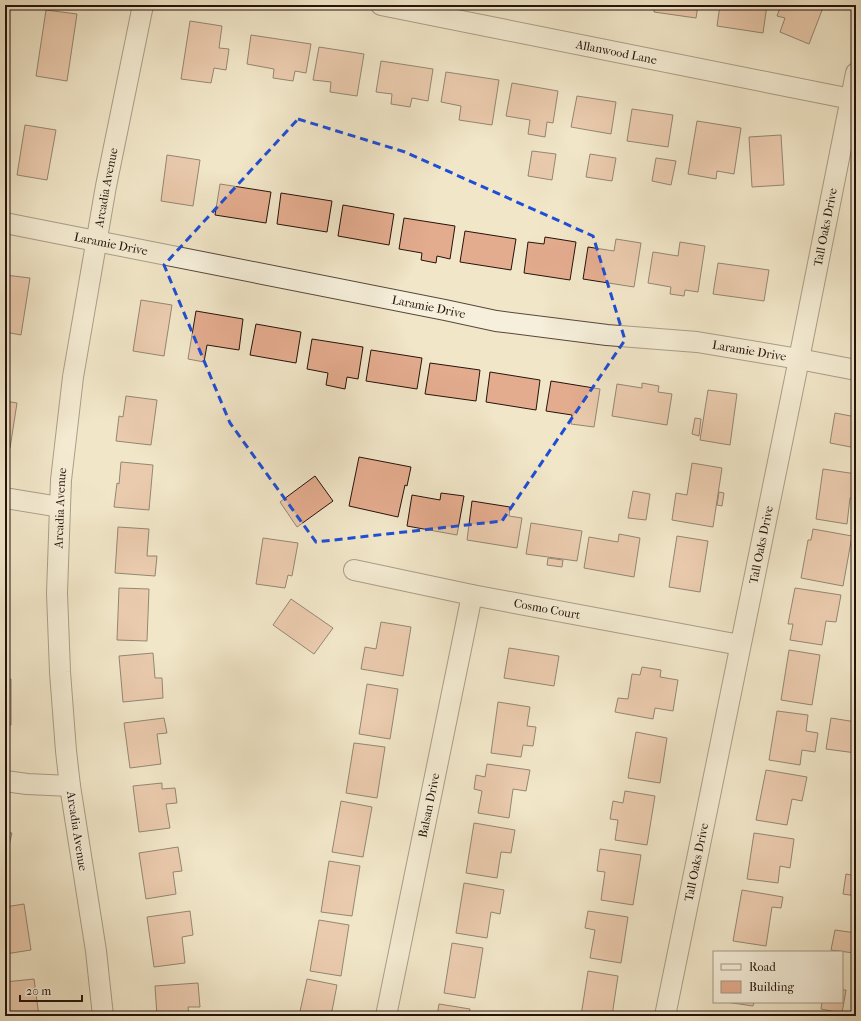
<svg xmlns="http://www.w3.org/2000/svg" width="861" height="1021" font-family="'IM FELL French Canon',serif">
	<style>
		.building { fill: #e4ac8f; stroke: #24130c }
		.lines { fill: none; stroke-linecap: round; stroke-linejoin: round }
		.street-casing { stroke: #57483b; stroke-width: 22 }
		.street { stroke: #f6efdb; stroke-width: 20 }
		.marked { fill: none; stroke: #1d4ed8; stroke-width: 3; stroke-dasharray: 8 5; stroke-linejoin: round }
		.labels { text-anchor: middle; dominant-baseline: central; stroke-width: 3; stroke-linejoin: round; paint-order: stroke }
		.street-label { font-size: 12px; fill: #24130c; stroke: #f6efdb }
	</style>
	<rect width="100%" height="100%" fill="#f1e6c8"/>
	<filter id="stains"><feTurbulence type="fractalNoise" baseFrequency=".005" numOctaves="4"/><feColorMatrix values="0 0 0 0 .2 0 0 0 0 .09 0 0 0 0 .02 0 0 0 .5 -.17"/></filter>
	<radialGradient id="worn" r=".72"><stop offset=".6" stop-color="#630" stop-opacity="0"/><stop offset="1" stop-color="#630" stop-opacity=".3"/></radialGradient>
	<path class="building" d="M619,5H639V8Z
		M655,5H698L696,18L654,12Z
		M720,5H767L763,33L717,26Z
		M781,5H824L809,44L780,32L785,18L777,16Z
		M46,10L77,14L67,81L36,76Z
		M190,21L222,26L219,48L229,49L226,70L214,68L211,83L181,79Z
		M251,35L311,44L306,73L295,71L293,81L273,78L274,69L247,64Z
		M319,47L364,54L357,96L330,92L331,82L313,80Z
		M381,61L433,69L428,101L412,98L410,107L391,104L392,94L376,92Z
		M446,72L499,80L492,125L459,120L461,106L441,102Z
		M512,83L558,91L553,123L547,122L545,137L528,134L530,120L506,116Z
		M577,96L616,102L611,134L571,127Z
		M632,109L673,115L668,147L627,141Z
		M697,121L741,128L734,174L717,171L716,179L688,174Z
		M25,125L56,130L47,180L17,175Z
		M781,135L784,185L752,187L749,137Z
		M532,151L556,154L552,180L528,176Z
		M590,154L616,158L612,181L586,177Z
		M167,155L200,160L193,206L161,201Z
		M656,158L676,161L671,185L652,181Z
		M220,184L271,192L266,223L215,215Z
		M281,193L332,201L327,232L277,224Z
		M343,205L394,214L389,245L338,236Z
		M404,218L455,226L450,259L437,256L436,263L421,260L422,253L399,249Z
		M465,231L516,239L511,270L460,262Z
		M545,237L576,242L570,280L524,273L528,242L544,244Z
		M616,239L641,243L634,287L583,279L588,247L614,251Z
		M680,242L705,246L698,292L685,290L684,296L670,294L671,287L648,283L653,252L678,256Z
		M718,263L769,270L764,301L713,294Z
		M5,275L30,278L21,335L5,332Z
		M141,300L172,305L164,356L133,351Z
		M196,311L243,319L239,350L207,345L204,362L188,359Z
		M256,324L301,332L296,363L250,355Z
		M312,339L363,347L358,379L347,377L345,389L326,385L328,373L307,369Z
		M371,350L422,358L417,389L366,381Z
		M430,363L480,370L476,401L425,394Z
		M490,372L540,380L536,410L486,402Z
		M551,381L600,389L594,427L571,424L572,415L546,411Z
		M642,383L659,386L658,392L672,394L667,425L612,416L617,384L642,388Z
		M708,390L737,394L730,445L700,440Z
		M126,396L157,400L151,445L116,441L119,416L123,417Z
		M5,401L17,403L10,448L5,447Z
		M835,413L856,417V448L830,443Z
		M695,418L701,419L699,436L692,434Z
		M359,457L411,467L407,486L405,485L398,517L349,506Z
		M121,462L153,465L149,510L114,507L117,483L119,484Z
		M692,463L722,468L713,527L672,520L676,493L687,495Z
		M823,469L856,474V499L850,498L847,524L816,519Z
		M315,476L333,501L297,527L280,502Z
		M633,491L650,494L646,520L628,518Z
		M719,492L724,493L722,506L717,505Z
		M441,493L464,496L457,535L407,526L412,495L440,500Z
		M472,501L510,507L509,516L522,518L517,548L467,540Z
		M531,523L582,531L577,561L526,554Z
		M118,527L149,529L147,556H157L155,576L115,573Z
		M813,529L852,536L843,586L801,578L808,540H811Z
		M619,534L640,538L634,577L584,568L589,537L618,542Z
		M677,536L708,541L700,592L669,587Z
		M263,538L298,543L292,576L288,575L285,588L256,584Z
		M5,555H7V601H5Z
		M548,558L563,560L562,567L547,565Z
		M119,588L149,589L147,641L117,640Z
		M795,588L841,595L836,622L826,621L822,645L790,640L793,624H788Z
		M291,599L333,628L314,654L273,625Z
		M381,622L411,627L403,676L361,669L365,647L376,649Z
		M509,648L559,656L554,686L504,678Z
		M789,650L820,655L812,705L781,700Z
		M153,653L155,678H162L163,698L123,702L119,656Z
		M642,667L661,670L660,677L678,680L673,711L655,708L653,719L615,712L618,698L628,699L632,674L640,675Z
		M5,679H11V725H5Z
		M367,684L398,689L390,739L359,734Z
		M498,702L530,707L527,726L536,727L533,746L523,745L521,757L491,753Z
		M777,711L808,715L806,731L818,733L815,752L802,750L800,765L769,760Z
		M164,718L167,733L157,734L161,764L130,768L124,723Z
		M831,718L856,722V753L826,749Z
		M636,732L667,738L660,783L628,778Z
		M354,743L385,747L377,798L346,793Z
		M487,764L530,770L526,791L513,789L509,818L478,813L482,791L474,789L476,775L485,777Z
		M766,770L807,777L802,801L792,799L787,825L756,820Z
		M162,783V789L175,788L177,803L166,804L170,828L139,832L133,786Z
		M625,791L655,796L647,845L615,840L618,820L610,819L613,801L623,803Z
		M341,801L372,807L363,857L332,852Z
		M474,823L515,830L511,853L501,852L497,878L466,873Z
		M5,832L12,833L5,862Z
		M754,833L794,839L790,868L780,866L778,883L747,879Z
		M178,847L182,871L173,872L176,894L146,899L139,853Z
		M600,849L641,855L633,905L601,900L605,872L597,871Z
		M329,861L360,866L352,916L321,912Z
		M846,874L856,876V896L843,894Z
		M464,883L504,890L500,914L491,912L487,938L456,933Z
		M742,890L783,897L781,908L772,907L766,946L733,941Z
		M24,904L31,950L5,954V907Z
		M190,911L193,935L182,937L185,963L154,967L147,917Z
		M588,911L628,917L621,963L590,958L595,930L585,928Z
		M319,920L349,925L341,976L310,971Z
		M835,930L856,933L854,953L831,950Z
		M452,943L483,948L475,998L444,993Z
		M588,971L618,976L612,1016H581Z
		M34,979L39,1016H8L5,982Z
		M307,979L337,985L331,1016H299Z
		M198,983L200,1007H188L189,1016H157L155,986Z
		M842,990H846L842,1013L821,1009L822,1002H842Z
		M726,1002H754L753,1006Z
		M439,1004L470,1009L469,1016H437Z"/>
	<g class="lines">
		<defs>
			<g id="street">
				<path id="s1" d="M381,5L851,99"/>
				<path id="s2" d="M5,223L445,310L496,321L607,335L697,342L799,359L856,370"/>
				<path d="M5,498L60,507"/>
				<path id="s3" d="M354,570L472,595L740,645"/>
				<path d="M5,781L27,784L70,786"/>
				<path id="s4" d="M103,1016L96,951L70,786L66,751L60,672L57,593L60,507L61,480L73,377L106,186L143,5"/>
				<path id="s5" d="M386,1016L472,595"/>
				<path id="s6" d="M665,1016L799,359L856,73"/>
			</g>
		</defs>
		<use href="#street" class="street-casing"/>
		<use href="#street" class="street"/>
	</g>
	<path d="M0 0H861V1021H0ZM298,119L405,152L593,236L625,340L502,521L316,542L230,423L164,265Z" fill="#f1e6c8" fill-opacity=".55" fill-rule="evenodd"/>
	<path class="marked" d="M298,119L405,152L593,236L625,340L502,521L316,542L230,423L164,265Z"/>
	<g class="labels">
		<g class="street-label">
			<text stroke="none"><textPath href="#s1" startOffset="240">Allanwood Lane</textPath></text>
			<text stroke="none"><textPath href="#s4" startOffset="835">Arcadia Avenue</textPath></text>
			<text stroke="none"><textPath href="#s6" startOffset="805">Tall Oaks Drive</textPath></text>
			<text stroke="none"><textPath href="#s2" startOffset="108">Laramie Drive</textPath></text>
			<text stroke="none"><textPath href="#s2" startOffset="432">Laramie Drive</textPath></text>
			<text stroke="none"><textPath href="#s2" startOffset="756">Laramie Drive</textPath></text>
			<text stroke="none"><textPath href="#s4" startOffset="511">Arcadia Avenue</textPath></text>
			<text stroke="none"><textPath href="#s6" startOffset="481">Tall Oaks Drive</textPath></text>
			<text stroke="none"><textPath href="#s3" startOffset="197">Cosmo Court</textPath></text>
			<text stroke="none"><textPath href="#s5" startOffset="215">Balsan Drive</textPath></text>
			<text transform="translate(77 831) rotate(81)">Arcadia Avenue</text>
			<text stroke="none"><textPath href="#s6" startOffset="157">Tall Oaks Drive</textPath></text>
		</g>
	</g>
	<rect width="861" height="1021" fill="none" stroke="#f1e6c8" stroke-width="20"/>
	<rect x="6" y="6" width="849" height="1009" fill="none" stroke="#24130c" stroke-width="2"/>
	<rect x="10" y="10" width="841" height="1001" fill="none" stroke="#24130c"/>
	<rect x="713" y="951" width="130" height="52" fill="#f6efdb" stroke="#a29788"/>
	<rect x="721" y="964" width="20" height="6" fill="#f6efdb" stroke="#a29788"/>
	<text x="749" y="971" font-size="12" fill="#24130c">Road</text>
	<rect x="721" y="981" width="20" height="12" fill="#e4ac8f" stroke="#a29788"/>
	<text x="749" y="991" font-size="12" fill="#24130c">Building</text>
	<path d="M20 995v6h62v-6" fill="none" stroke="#24130c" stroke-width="2"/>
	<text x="26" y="995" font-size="12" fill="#24130c" stroke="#f6efdb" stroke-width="3" paint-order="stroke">20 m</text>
	<rect width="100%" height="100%" filter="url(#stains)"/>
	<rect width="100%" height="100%" fill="url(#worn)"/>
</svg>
